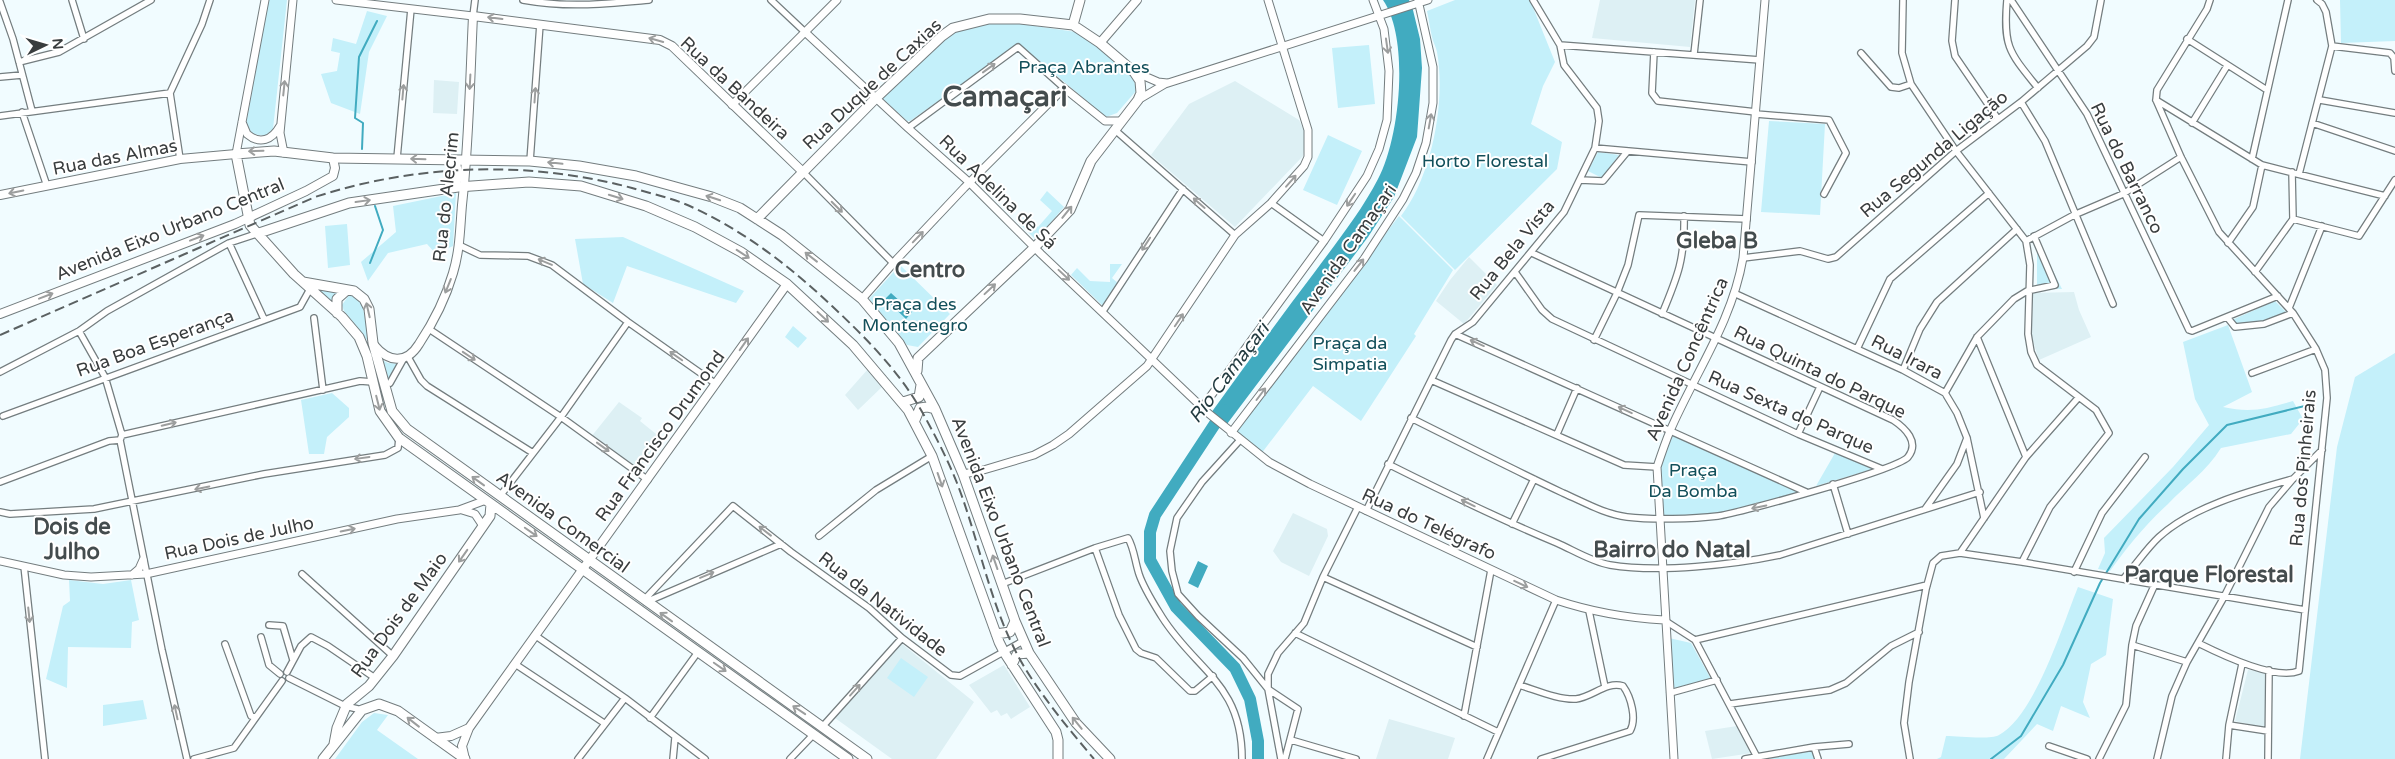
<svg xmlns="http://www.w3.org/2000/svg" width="2395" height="759" font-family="'Varela Round',sans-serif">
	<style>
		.built { fill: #ddf0f4 }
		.green { fill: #c4f0fa }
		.water { fill: #41abc0 }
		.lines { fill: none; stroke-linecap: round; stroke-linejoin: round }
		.stream { stroke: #41abc0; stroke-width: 2 }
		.river { stroke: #41abc0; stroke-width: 12 }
		.minor-casing { stroke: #747d7f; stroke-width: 8 }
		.tertiary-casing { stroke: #747d7f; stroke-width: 9 }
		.secondary-casing { stroke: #747d7f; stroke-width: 10 }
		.primary-casing { stroke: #747d7f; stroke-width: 11 }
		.minor { stroke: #fff; stroke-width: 5.5 }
		.tertiary { stroke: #fff; stroke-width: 7 }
		.secondary { stroke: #fff; stroke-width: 8 }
		.primary { stroke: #fff; stroke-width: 9 }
		.rail { stroke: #5b6162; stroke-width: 2; stroke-dasharray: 10 5; stroke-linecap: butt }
		.oneway { stroke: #9c9e9e }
		.labels { text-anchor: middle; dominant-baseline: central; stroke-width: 4; stroke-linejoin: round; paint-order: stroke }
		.park-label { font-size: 18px; fill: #124f5a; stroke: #fff }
		.street-label { font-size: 18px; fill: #393d3e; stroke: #fff }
		.water-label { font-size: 19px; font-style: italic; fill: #243c41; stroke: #fff }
		.district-label { font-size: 22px; font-weight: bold; fill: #444c4e; stroke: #fff }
		.town-label { font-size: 28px; font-weight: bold; fill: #444c4e; stroke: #fff }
	</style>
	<rect width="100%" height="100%" fill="#f1fcff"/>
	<path class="built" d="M1600,0H1695L1690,47L1592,38Z
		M434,80L459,82L457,114L433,113Z
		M1235,81L1299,120L1306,135L1303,156L1235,227L1151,155L1189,104Z
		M1469,257L1497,285L1464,324L1436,301L1450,280Z
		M2074,292L2079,310L2091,337L2039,360L2032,338V293Z
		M868,369L883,386L858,410L845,395Z
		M619,402L642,418L640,421L661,438L639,469L591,437Z
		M1293,513L1327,529L1328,536L1309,576L1281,562L1273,551Z
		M902,644L974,702L936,759H892L835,718Z
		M1004,665L1030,707L1011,719L1007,713L1001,716L997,710L991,713L969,685Z
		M2248,670L2267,672L2265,728L2235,721Z
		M1389,719L1455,738L1448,759H1376Z
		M1737,726L1752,753L1712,759L1705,731Z"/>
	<path class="green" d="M267,0H287L273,129L265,136L253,134L246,125Z
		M1455,0H1530L1555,62L1543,86L1531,124L1562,142L1557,169L1455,270L1401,216C1432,176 1446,101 1437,52C1436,47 1433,42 1432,37C1430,29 1429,20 1427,11Z
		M2340,0H2395V41L2341,43Z
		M367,11L387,16L369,52L360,114L331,103L321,74L337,71L340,53L331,51L333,38L356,44Z
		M1007,22L1076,32L1095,44L1134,79L1136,91L1117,113L1106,117L1019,44L910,121H907L881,97L948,36L969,26Z
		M1369,45L1375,104L1338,108L1332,48Z
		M1769,121L1825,124L1820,215L1761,212Z
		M1328,135L1362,151L1337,205L1303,190Z
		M1598,152L1619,155L1602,178L1588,171Z
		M1047,191L1064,207L1036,240L1019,223L1025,216L1038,227L1052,211L1040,200Z
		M456,193L453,246L436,254L427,244L388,253L368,281L361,262L396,232L393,206Z
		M1399,216L1453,270L1414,334L1416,336L1361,421L1313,386L1261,454L1231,434Z
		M347,224L350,265L328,268L325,226Z
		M623,237L744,291L736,303L627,266L613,303L583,284L575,239Z
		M2037,239L2062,289L2037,288Z
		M1110,264H1122L1112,278L1119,284L1103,306L1071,275L1077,268L1090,281L1110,282Z
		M900,265L950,314L918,347L907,345L869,299Z
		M305,283L346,292L335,306Z
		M349,295L356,296L362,303L370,344L344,311L342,305Z
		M2275,301L2286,312L2260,322L2237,326L2232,320Z
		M2228,325L2252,392L2223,407C2251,413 2266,409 2293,401L2303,419L2291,434L2221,448C2206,472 2187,484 2168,504C2146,524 2127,547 2110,571L2098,569L2105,553L2104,538L2173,467L2209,425L2195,399L2183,342Z
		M793,326L807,338L798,348L785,337Z
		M2395,353V759H2300L2337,447L2355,377Z
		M381,359L388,363L401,364L387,382Z
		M332,393L349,408V417L327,437L324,454H309L301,400Z
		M1670,431L1806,492L1717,516L1659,518L1657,467Z
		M1835,453L1873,469L1816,486Z
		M69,580L103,584L131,580L139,620L132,622L131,648L68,647L67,688L46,679L63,606L70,601Z
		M2078,587L2113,599L2106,655L2091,664L2083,702L2090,718L2061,706L2053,731L2037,724L2004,759H1937L1941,757L1946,736C1958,736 1990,740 1999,735C2035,716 2063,624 2078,587Z
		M1669,638L1691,643L1711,679L1673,689Z
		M901,658L928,677L914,697L887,678Z
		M143,700L147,719L103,726V705Z
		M374,713L388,715L377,730L418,759H335L362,722Z
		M1805,749L1812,751L1815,759H1761Z"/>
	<path class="water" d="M1383,0H1409L1412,6L1420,39L1422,68L1417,137L1394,197L1368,237L1227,424L1211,413C1245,366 1279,319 1314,273C1336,243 1361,212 1378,179C1400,138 1410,39 1383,0Z
		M891,293L912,312L906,319L885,299Z
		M1198,561L1208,566L1198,588L1188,583Z"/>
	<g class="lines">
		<path class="stream" d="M362,149L363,123L355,118L359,57L377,21
			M370,263L383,230L375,206
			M1991,759L2021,736L2063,665L2100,583L2139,519L2183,469L2227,425L2313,404"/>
		<path class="river" d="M1224,410L1155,515L1150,532V560L1176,607L1235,668L1250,699L1258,741V759"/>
		<defs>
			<path id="minor" d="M72,0L84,39
				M523,0C568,8 604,4 649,0
				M771,0L806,33
				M1903,0L1902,53L1911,84L1956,151L2026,241L2030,265L2028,334L2031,352L2037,365L2096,410L2109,433L2050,507L2022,562
				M1955,0L1952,41L1955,56L1998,119
				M2007,0C2003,47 2009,52 2038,88
				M2011,0L2087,114L2189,330L2192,331L2278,296
				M0,2L13,39L32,111
				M473,16L475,0
				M2187,39L2267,90
				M1560,45L1760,60
				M2332,46L2390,53L2394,58L2395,71
				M1654,52L1652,93L1658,101L1756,112
				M1861,53L1891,87L1899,88L1911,84
				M1694,54L1700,0
				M19,62L59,52L151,0
				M0,77L22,75
				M2156,100L2262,165L2385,196
				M2320,100L2395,113
				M2021,102L2045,141L2113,304
				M22,112L47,186
				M1756,114L1829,120L1846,153L1824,194
				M0,116L170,93
				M2192,123L2227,66
				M2312,123L2395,151
				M908,128L1018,47L1064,88
				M1115,130L1235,235
				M1595,148L1752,162
				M397,158L411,9
				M180,159L170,93L202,24L210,0
				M2252,159L2288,0
				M530,161L540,24
				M803,172L893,263
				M2299,174L2332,46L2326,12L2322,4L2317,0
				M1580,180L1603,181L1627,152
				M1271,203L1324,241
				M2293,219L2359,236L2395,180
				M2026,241L2074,215L2123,194L2181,157
				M229,243L264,319
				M2228,243L2253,207L2262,165
				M459,245L480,255L528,256L552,265L628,322L716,384
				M1743,258L1800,251L1828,259L1836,257L1956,151L2021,102L2087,46L2094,37L2101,0
				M1515,272L1542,310L1552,319L1798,434L1882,469
				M2255,272L2293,219L2292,172
				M1736,294L1903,370L1945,393L1957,413L1967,438L1984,518
				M2289,308L2322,226
				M1103,311L1183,189
				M1662,314C1678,276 1685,258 1684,216
				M2227,317L2235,327L2264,324L2293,313
				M314,318L323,390
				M429,329L561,417L648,480
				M79,331L105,377L122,435L120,440L162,650L187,759
				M1455,334L1806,492
				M1977,337L2026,457
				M1594,340L1617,293L1628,265L1639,215L1747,219
				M1857,349L1890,279L1989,193
				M408,357L421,380L427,386L533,453
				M1903,370L1920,329L1937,302L2017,229
				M0,372L79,331L107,311L229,243L259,233
				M2252,373L2316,349
				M1431,380L1624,465L1657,467
				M390,383L404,358
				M1945,393L1977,337L2014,299L2027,291L2055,285L2034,236
				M3,416L300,307L310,289
				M1411,418C1461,443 1512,469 1563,493C1584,502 1604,514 1627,517C1652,520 1693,519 1718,516C1740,513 1899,469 1908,457C1920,442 1905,428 1893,420L1532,253
				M1557,434L1577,388
				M1798,434L1820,387
				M122,435L360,381L373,382
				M1240,440L1202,482L1177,518L1170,551L1172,571L1178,594L1198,616L1243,658L1268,689L1298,709L1285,759
				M1388,464C1444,492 1499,519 1557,543C1573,550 1592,562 1610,565C1658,573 1733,565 1780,555L1980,492
				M0,482L109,441L120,440
				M1833,484L1848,534
				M500,496L561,417L628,322
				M1925,509L1957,464L1967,438
				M1366,511L1451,340L1455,334L1473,322L1564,212L1595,148L1599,121L1597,108L1564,65L1560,45L1533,0
				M0,512L10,514L94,509L264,474L385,455L398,448L399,438
				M1512,524L1534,479
				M819,536L876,490L932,456
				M1095,548L1119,615L1136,649L1141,653L1156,658L1190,691H1195L1213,676
				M1960,553L2026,457L2079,397
				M24,566L45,759
				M2074,572L2102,513L2145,457
				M302,574L393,656
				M1323,577L1477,647
				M2124,578C2136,565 2146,549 2159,537C2193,506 2250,491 2293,479
				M1002,584L1095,548L1128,538C1134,548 1135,562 1139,574C1144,589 1154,604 1162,617C1196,671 1242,683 1242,759
				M644,600L733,506L791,552L869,608L902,638L951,675L960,676L1023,641
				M646,602L781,544
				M1589,611L1605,687
				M1664,620L1695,640L1757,757
				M269,625L283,626L293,660
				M1295,633L1498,732
				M536,636L625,698L705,759
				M261,637L269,665L280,674
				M1695,640L1927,585
				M2198,643C2220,654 2275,681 2299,671L2327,398L2325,370L2316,349L2293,313L2219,232L2181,157L2156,100L2157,90L2207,9L2210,0
				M225,644L251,716L256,717
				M2132,645L2187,662
				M515,664L604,723
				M287,672L301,646L311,637L328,646L375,678
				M289,678L345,706L362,710
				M1519,685C1536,690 1558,700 1576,699C1593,697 1606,681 1623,686C1631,697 1637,719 1630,731L1541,759
				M1670,693L1717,680
				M1730,704L1830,690L1846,683L1891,646L1919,632
				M1464,716L1491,570
				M650,718L698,652
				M2229,725L2268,731
				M823,726L902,638
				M1291,740L1356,759
				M2049,746L2087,759
				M1814,747L1849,744
				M194,759L234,748L282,681
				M578,759L625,698
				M673,759L675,738
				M790,759L814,734
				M1281,759L1268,689V674L1278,653L1304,623L1323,577L1358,507
				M1487,759L1556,600
				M1745,759L1814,747L1818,759
				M1910,759L1904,723L1909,682L1926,589L1933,563L1941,556L1960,553L2022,562L2305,610
				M2099,759L2126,705L2132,645L2136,626L2155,584
				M2157,759L2172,696L2187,662L2224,597L2269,507L2293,479L2322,450
				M2226,759L2229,725L2242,664
				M2268,759L2269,670"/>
			<path id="tertiary" d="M336,0L473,16
				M806,33L908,128L970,183L1041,254L1208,413L1269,462L1310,484L1556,600C1592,612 1626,618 1664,620
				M1135,72L1158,82L1167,83
				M1138,100L1165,84L1428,0
				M732,105L837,0
				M242,122L247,134C260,145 272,140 280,126
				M284,153L280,133L293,0
				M236,154L265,0
				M862,299L897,259L964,188L1064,88L1105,121H1122
				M1202,408L1324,241L1367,176L1379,149L1387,120L1389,71L1384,29L1373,0
				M1231,433L1364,259L1403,199L1416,173L1426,143L1433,103V67L1418,0
				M963,474L980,471L1034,455L1053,445L1069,434L1147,366L1235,235L1271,203L1304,166L1308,157V130L1268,0
				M462,510L475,514L483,526
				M0,561L64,575L91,577L146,574L397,519L459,510L486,500
				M132,575L139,569L143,560
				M1674,759L1657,467C1661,455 1665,443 1670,431C1695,373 1732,322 1743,258L1765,0"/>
			<path id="secondary" d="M1100,43L1137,0
				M0,195L180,159L236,154
				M0,314L235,224L306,191L333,176L335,168L333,158
				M374,345C388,362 406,365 419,344C433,323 446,297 453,273C460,250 460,228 462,205C469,142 470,79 473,16L660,40L672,46L803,172
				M435,738L451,736L469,728
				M465,759L462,746L469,728L787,284"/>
			<path id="primary" d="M1073,25L1080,0
				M447,160L456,166L459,177L447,189
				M757,219L876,98L942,36L953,28L989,19H1020L1073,25L1100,43L1134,72L1140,81L1141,93L1138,100L1091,161L1070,210L1034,248L918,358L917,371
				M259,233L349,203L458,187L529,182L581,186L646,206L695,227L741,252L787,284L853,345L908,410L932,456L999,642L1004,652L1056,732L1058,740V759
				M303,282L354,291L364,299L369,309L373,343L392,411L407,429L867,759
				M337,313V299L346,291
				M903,402L919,397L921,385
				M915,420L920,408L927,407L935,409
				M996,634L1010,632L1015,621
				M1012,665L1017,654L1029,653
				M334,744L337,728L347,704L369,686L393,656L490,516L491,504
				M323,759L362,710L379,704L398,711L465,759
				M848,759L399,438L380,411L367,356L359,337L342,317L294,274L250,225L236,154L274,151L333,158L530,161L579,166L636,176L712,197L740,208L782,235L862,299L899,343L935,409L963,474L1015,621L1029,653L1076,723L1110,759"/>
		</defs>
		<use href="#minor" class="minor-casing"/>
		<use href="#tertiary" class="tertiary-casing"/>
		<use href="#secondary" class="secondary-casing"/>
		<use href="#primary" class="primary-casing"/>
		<use href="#minor" class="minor"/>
		<use href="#tertiary" class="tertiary"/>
		<use href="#secondary" class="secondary"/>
		<use href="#primary" class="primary"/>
		<path class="rail" d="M0,335L315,197C417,164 528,160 632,188C649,193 668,197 685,204C739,227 790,266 832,306C865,337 898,370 921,410C934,433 947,458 957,483C978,537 988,596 1014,648C1031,684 1068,728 1094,759"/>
	</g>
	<defs><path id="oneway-shaft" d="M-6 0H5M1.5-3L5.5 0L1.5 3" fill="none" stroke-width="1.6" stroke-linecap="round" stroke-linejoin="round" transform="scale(1.25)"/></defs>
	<g class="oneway">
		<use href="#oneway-shaft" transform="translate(495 18) rotate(-173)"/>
		<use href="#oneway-shaft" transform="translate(656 40) rotate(-164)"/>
		<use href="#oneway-shaft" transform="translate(1387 46) rotate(82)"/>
		<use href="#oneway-shaft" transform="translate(989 68) rotate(-36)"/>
		<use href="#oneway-shaft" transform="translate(470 82) rotate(93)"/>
		<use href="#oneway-shaft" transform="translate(284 88) rotate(-84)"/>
		<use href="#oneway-shaft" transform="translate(403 92) rotate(-85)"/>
		<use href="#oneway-shaft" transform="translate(535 95) rotate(-86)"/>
		<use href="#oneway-shaft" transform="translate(1430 121) rotate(-80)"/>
		<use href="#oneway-shaft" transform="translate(256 151) rotate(178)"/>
		<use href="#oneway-shaft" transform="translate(418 159) rotate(-178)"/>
		<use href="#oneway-shaft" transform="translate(555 163) rotate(-174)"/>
		<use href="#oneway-shaft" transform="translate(1291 181) rotate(-49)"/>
		<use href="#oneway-shaft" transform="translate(16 192) rotate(168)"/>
		<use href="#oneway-shaft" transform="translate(616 197) rotate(17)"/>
		<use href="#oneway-shaft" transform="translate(713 198) rotate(-162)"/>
		<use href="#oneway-shaft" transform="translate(1351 200) rotate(124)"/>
		<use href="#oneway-shaft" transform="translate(363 201) rotate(-8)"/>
		<use href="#oneway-shaft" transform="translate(1199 203) rotate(-139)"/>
		<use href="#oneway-shaft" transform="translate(837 207) rotate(45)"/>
		<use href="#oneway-shaft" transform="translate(1067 212) rotate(-51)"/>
		<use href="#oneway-shaft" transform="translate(918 237) rotate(-46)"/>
		<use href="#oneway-shaft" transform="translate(197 238) rotate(-21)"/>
		<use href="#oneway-shaft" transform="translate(1146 244) rotate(123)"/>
		<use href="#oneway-shaft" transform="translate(743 254) rotate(33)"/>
		<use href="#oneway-shaft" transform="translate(811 257) rotate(-142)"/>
		<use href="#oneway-shaft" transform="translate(545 262) rotate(-157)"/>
		<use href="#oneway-shaft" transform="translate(1359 265) rotate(-52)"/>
		<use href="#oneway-shaft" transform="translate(1064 275) rotate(43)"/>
		<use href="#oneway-shaft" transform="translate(448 286) rotate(112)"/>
		<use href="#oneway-shaft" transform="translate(990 289) rotate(-43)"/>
		<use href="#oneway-shaft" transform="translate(46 296) rotate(-21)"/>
		<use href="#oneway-shaft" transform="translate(368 310) rotate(-103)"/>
		<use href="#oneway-shaft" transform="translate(823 317) rotate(43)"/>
		<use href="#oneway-shaft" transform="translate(1179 320) rotate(-56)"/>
		<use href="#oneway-shaft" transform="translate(1477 343) rotate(-156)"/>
		<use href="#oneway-shaft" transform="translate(744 344) rotate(-55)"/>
		<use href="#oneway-shaft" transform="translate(469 356) rotate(34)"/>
		<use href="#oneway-shaft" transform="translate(676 356) rotate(-145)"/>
		<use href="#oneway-shaft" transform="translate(1261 394) rotate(-53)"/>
		<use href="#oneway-shaft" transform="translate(378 403) rotate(76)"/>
		<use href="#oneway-shaft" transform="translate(1625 410) rotate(-155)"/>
		<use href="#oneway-shaft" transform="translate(169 424) rotate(-13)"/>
		<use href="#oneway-shaft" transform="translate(603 447) rotate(36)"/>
		<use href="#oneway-shaft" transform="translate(362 458) rotate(172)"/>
		<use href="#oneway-shaft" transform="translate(940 480) rotate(71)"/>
		<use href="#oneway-shaft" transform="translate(478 481) rotate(-144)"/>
		<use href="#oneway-shaft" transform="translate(202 488) rotate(168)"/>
		<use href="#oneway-shaft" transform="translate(1468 503) rotate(-154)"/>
		<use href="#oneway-shaft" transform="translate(1759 507) rotate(168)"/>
		<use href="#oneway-shaft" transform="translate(348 530) rotate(-12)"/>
		<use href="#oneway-shaft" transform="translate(765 531) rotate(-142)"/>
		<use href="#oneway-shaft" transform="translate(531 532) rotate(35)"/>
		<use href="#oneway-shaft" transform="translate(463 556) rotate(125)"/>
		<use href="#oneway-shaft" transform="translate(995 562) rotate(-109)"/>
		<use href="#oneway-shaft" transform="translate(707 575) rotate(-23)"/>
		<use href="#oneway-shaft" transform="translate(1521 584) rotate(25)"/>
		<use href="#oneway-shaft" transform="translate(29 615) rotate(84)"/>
		<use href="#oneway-shaft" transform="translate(666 617) rotate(-144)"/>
		<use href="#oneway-shaft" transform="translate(720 667) rotate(35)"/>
		<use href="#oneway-shaft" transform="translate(855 690) rotate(-48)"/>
		<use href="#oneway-shaft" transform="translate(799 710) rotate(-146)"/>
		<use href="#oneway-shaft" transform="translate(176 712) rotate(-102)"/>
		<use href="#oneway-shaft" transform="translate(413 722) rotate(-142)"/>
		<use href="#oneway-shaft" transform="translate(1077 723) rotate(-129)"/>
	</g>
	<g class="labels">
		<g class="park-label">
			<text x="1084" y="67">Praça Abrantes</text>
			<text x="1485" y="161">Horto Florestal</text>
			<text x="915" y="304">Praça des<tspan x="915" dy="21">Montenegro</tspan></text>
			<text x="1350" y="343">Praça da<tspan x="1350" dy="21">Simpatia</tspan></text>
			<text x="1693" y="470">Praça<tspan x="1693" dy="21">Da Bomba</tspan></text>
		</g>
		<g class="street-label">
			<text transform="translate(872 84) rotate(-43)">Rua Duque de Caxias</text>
			<text transform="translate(735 88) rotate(43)">Rua da Bandeira</text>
			<text transform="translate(1934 154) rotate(-40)">Rua Segunda Ligação</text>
			<text transform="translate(115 157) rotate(-11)">Rua das Almas</text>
			<text transform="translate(2127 168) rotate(64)">Rua do Barranco</text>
			<text transform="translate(998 192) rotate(44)">Rua Adelina de Sá</text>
			<text transform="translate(446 197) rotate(-84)">Rua do Alecrim</text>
			<text transform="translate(170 229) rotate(-22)">Avenida Eixo Urbano Central</text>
			<text transform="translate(1348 249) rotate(-55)">Avenida Camaçari</text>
			<text transform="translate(1512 250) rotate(-51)">Rua Bela Vista</text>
			<text transform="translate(155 343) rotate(-20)">Rua Boa Esperança</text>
			<text transform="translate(1907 357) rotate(27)">Rua Irara</text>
			<text transform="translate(1687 359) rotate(-66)">Avenida Concêntrica</text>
			<text transform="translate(1820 372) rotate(26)">Rua Quinta do Parque</text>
			<text transform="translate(1791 412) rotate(24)">Rua Sexta do Parque</text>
			<text transform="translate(660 436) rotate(-54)">Rua Francisco Drumond</text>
			<text transform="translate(2303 468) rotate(-85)">Rua dos Pinheirais</text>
			<text transform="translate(563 522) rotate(36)">Avenida Comercial</text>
			<text transform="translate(1429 524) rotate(25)">Rua do Telégrafo</text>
			<text transform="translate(1001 532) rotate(69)">Avenida Eixo Urbano Central</text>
			<text transform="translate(239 538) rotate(-12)">Rua Dois de Julho</text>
			<text transform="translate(883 604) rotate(38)">Rua da Natividade</text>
			<text transform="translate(399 615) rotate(-54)">Rua Dois de Maio</text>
		</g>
		<g class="water-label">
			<text transform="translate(1229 373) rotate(-53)">Rio Camaçari</text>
		</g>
		<g class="district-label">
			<text x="1717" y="241">Gleba B</text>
			<text x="930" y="270">Centro</text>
			<text x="72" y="527">Dois de<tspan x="72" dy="25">Julho</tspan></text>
			<text x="1672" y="550">Bairro do Natal</text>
			<text x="2209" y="575">Parque Florestal</text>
		</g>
		<g class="town-label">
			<text x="1005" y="97">Camaçari</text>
		</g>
	</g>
	<g transform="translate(45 45) rotate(85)" stroke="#ffffff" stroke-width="4" paint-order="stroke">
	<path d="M0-4L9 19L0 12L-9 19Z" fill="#393d3e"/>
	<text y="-8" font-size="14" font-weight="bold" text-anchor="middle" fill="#393d3e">N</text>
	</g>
</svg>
